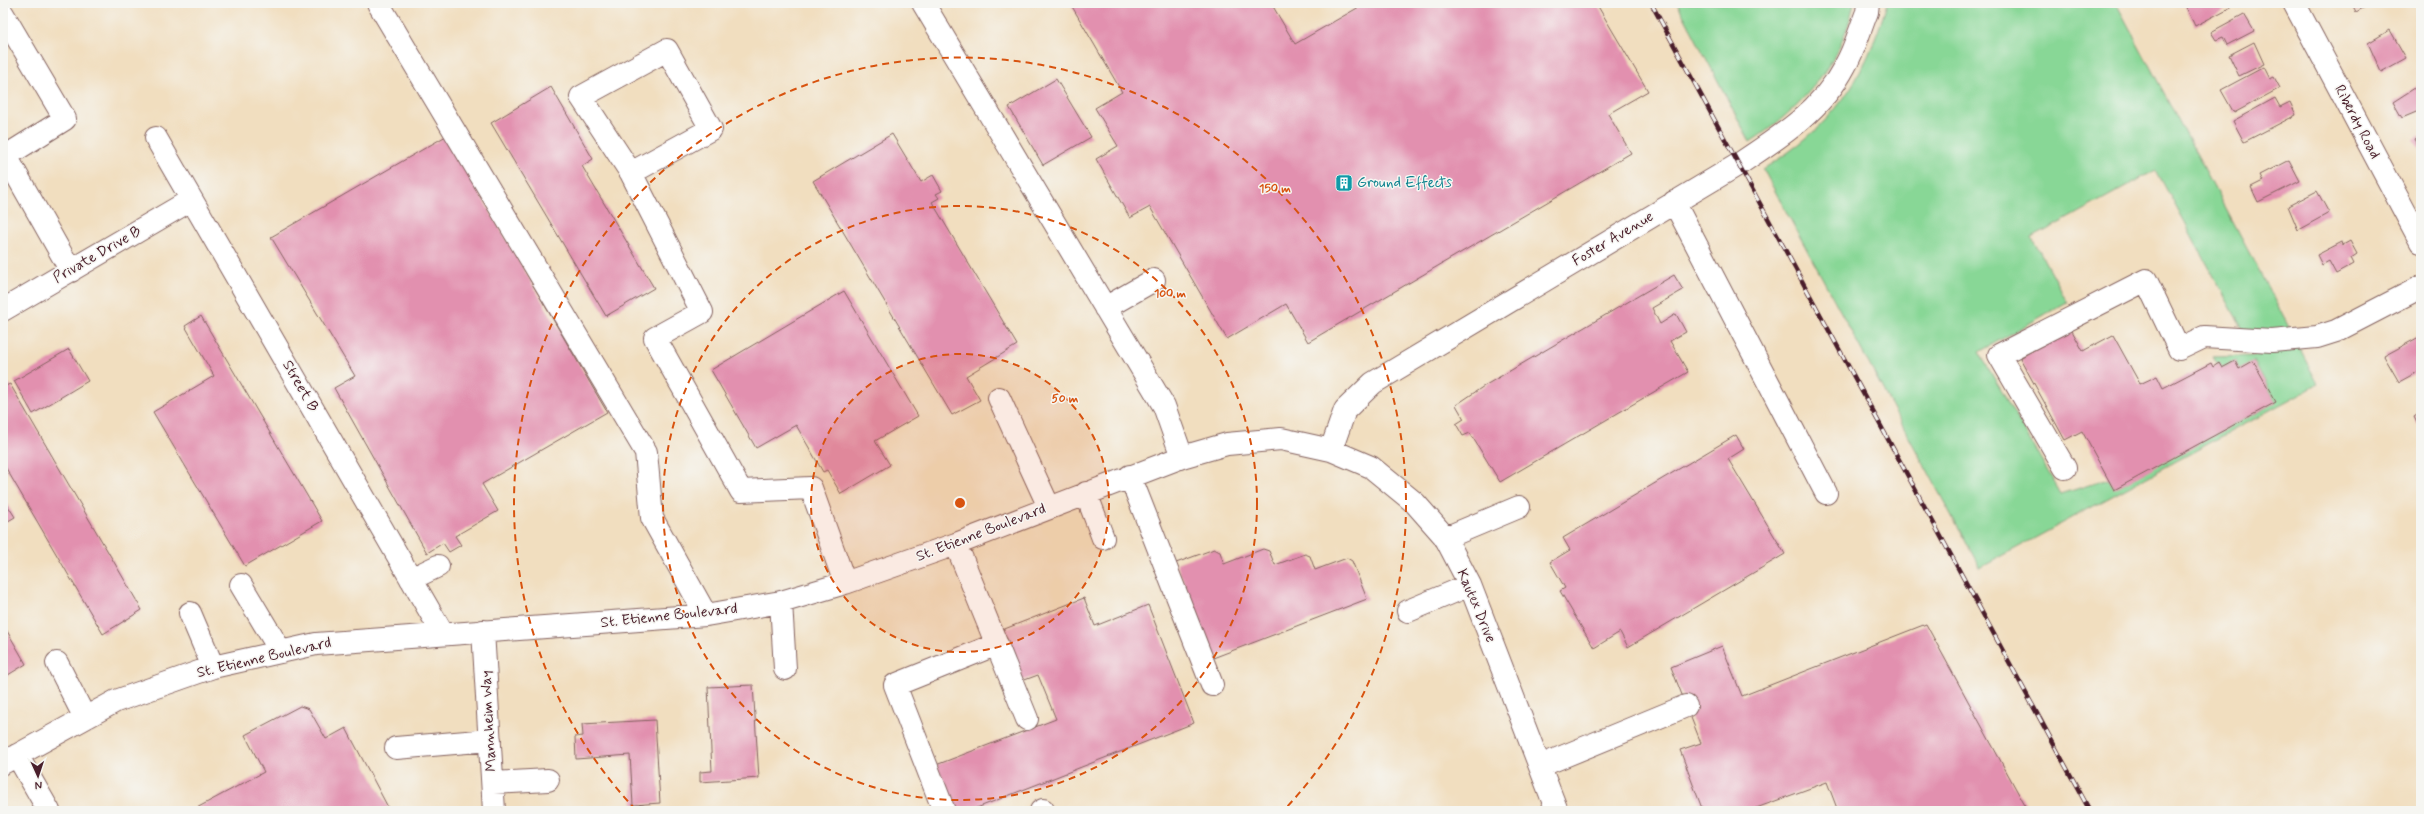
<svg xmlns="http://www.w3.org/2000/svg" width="2424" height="814" font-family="Mynerve,sans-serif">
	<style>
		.green { fill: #88d796; stroke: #697b60 }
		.building { fill: #e290af }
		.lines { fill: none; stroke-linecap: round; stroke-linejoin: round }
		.minor-casing { stroke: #84625f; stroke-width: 24 }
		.minor { stroke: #fff; stroke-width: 22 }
		.rail-casing { stroke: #4a1f2b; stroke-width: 4.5 }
		.rail { stroke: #f6f6f2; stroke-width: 3; stroke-dasharray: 9; stroke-linecap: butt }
		.ring { fill: none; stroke: #d8530f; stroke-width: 2; stroke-dasharray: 7 5 }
		.labels { text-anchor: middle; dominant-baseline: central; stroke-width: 3; stroke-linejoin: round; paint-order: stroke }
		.street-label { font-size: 15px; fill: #4a1f2b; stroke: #f6f6f2 }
		.culture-label { font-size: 15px; fill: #0d838f; stroke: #f6f6f2; text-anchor: start }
		.centre { fill: #d8530f; stroke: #f6f6f2; stroke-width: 2 }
		.ring-label { font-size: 12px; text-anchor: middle; font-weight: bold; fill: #d8530f; stroke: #f6f6f2; stroke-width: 3; stroke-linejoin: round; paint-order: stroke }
	</style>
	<rect width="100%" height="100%" fill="#f6f6f2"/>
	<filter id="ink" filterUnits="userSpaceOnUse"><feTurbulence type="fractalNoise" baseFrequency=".025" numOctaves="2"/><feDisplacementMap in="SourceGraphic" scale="8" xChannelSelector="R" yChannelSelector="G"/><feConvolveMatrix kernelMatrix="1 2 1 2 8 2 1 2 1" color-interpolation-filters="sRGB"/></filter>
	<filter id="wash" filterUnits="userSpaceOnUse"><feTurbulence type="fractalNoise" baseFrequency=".012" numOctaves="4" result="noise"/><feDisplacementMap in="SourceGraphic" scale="16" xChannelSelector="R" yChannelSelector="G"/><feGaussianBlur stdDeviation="0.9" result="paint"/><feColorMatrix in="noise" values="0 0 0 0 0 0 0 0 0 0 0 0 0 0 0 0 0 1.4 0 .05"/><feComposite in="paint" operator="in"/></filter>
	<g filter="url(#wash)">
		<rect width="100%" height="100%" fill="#f1debf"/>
		<path class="green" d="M1677,3H1854C1842,63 1800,110 1750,142Z
			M1887,3H2116L2292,333L2244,332L2156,170L2032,238L2067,302L1979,352L2061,494L2108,479L2114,489L2276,402L2254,361L2239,369L2235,361L2222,368L2219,363L2216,364L2212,357L2255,356L2266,348L2298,346L2318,384L1980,568L1763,169C1832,127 1865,81 1887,3Z"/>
		<g id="blocks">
			<path class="building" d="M1070,3H1271L1295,44L1366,3H1596L1648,91L1608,114L1631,153L1308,342L1286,304L1227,339L1150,207L1130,218L1096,159L1118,146L1095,108L1122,92Z
				M2184,3H2231L2233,6L2195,26Z
				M2347,3H2372L2356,12L2352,4L2349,5Z
				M2244,14L2254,31L2227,45L2223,37L2216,40L2211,32Z
				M2390,30L2406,58L2381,72L2368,43Z
				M2254,42L2264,64L2239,76L2229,55Z
				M2264,67L2270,79L2274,77L2280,88L2234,113L2221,90Z
				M1056,79L1091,137L1043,165L1009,107Z
				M2421,84V110L2402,118L2393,102Z
				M551,87L593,159L582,166L654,288L606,316L491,123Z
				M2275,98L2280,107L2290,102L2296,115L2244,142L2233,121Z
				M892,134L921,182L933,175L942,191L936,194L939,198L932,202L1017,345L966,376L980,400L952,415L813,181Z
				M2421,135V152L2414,139Z
				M446,136L607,412L482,484L498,511L455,536L461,545L449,552L443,543L427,553L334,388L355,376L271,237Z
				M2289,160L2300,181L2258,202L2251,187L2263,181L2260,175Z
				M2317,191L2329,213L2298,230L2288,206Z
				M2350,241L2357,254L2351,258L2354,264L2336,274L2329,261L2322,265L2317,255L2342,242L2343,245Z
				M1674,275L1683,290L1652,308L1660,324L1676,314L1686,332L1670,341L1688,372L1500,482L1470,433L1463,436L1456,424L1464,419L1456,405L1484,386Z
				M844,291L918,416L875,441L890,465L841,494L827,470L823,472L796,425L756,448L711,370Z
				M201,316L322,521L245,566L153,412L214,376L185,326Z
				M2071,329L2083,351L2113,335L2140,384L2157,376L2163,388L2211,363L2213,367L2219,363L2222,368L2235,361L2239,369L2253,361L2276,402L2114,490L2082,431L2065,440L2020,358Z
				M2419,337L2421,341V370L2399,382L2384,356Z
				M69,349L88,381L33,414L14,381Z
				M10,384L142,610L103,634L3,463V387Z
				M2421,412V424L2418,425L2414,417Z
				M1736,435L1744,449L1728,459L1785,554L1628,647L1620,632L1594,648L1560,591L1565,588L1550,562L1570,550L1563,538Z
				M3,498L15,517L3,524Z
				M1214,549L1220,552L1224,564L1263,549L1269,551L1275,565L1305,554L1310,556L1315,570L1347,558L1352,561L1367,599L1213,658L1176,563Z
				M1084,598L1095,626L1148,605L1194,723L969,811H954L936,765L1056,719L1038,675L1022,681L1002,630Z
				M3,624L26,664L3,678Z
				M1926,624L2028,811H1838L1827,782L1748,811H1703L1680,750L1701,743L1671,667L1722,646L1742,696Z
				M753,685L759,778L700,782V772L712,771L708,687Z
				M300,706L309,709L326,739L346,728L390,811H191L264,772L245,735Z
				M655,720L660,803L633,805L630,755L576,759L575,737L583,736L582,724Z"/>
		</g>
	</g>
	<g filter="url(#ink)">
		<use href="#blocks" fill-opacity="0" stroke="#84625f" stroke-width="1"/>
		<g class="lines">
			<defs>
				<path id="minor" d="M378,3L646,452L652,518L706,615
					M923,3L1164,406L1182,457
					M2294,3L2421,242
					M3,14L65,119L6,156L71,271
					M156,138L443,634
					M631,173L711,129L667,50L581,97L631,173L702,312L655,338L741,491L811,488L845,583
					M1674,202L1826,493
					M1105,308L1154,280
					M3,310L191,200
					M999,398L1049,507
					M1331,450L1345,410L1373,383L1739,164C1780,137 1822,110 1845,66C1855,49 1860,29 1867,12L1868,3
					M2065,468L1999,355L2146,280L2179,349L2204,337L2272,341L2317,337L2336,331L2421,287
					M1130,476L1212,685
					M1086,493L1103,538
					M1445,538L1519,507
					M956,544L1027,719
					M411,579L438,566
					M241,585L281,652
					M781,602L785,669
					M1408,611L1470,585
					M190,613L213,667
					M483,631L494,811
					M57,663L85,718
					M396,748L490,740
					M17,755L49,811
					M3,763L116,701L213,667L316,644L706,615L781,602L845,583L956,544L1182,457L1227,444L1281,439L1331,450L1371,467L1415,503L1445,537L1470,585L1557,811
					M1540,766L1686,706
					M493,783L548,780
					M944,811L895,685L997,644
					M1041,811L1043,810"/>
			</defs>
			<use href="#minor" class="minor-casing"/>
			<use href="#minor" class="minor"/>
			<defs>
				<path id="rail" d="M1651,3L2090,811"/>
			</defs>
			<use href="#rail" class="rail-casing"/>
			<use href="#rail" class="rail"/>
		</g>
	</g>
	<circle cx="960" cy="503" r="149" fill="#d8530f" fill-opacity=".12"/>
	<g class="ring">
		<circle cx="960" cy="503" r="149"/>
		<circle cx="960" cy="503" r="297"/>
		<path d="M636 810A446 446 0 1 1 1284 810"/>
	</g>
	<defs>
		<symbol id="building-square" viewBox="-11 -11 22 22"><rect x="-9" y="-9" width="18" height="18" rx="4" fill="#0f9aa8" stroke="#f6f6f2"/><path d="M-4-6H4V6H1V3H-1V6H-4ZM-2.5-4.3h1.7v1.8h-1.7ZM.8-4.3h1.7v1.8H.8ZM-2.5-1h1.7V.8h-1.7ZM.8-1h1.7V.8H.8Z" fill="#fff"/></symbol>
	</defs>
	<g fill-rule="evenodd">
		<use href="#building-square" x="1334" y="173" width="20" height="20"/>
	</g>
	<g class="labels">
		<g class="street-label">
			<text transform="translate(2357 122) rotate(62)">Riberdy Road</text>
			<text transform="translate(1613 239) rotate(-31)">Foster Avenue</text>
			<text transform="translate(97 255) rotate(-30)">Private Drive B</text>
			<text transform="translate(300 386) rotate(60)">Street B</text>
			<text transform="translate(981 533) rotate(-21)">St. Etienne Boulevard</text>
			<text transform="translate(1476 606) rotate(67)">Kautex Drive</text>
			<text transform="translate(669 616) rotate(-6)">St. Etienne Boulevard</text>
			<text transform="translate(264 658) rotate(-13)">St. Etienne Boulevard</text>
			<text transform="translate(489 721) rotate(-93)">Mannheim Way</text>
		</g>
		<g class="culture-label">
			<text x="1357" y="183">Ground Effects</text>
		</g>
	</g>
	<circle cx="960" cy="503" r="6" class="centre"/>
	<g class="ring-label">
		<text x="1275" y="192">150 m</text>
		<text x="1170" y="297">100 m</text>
		<text x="1065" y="402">50 m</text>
	</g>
	<rect width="2424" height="814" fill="none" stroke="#f6f6f2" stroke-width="16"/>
	<g transform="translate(38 776) rotate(177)" stroke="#f6f6f2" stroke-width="3" paint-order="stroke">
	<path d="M0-3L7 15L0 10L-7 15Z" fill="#4a1f2b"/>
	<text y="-6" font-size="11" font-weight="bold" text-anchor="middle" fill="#4a1f2b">N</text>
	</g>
</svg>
